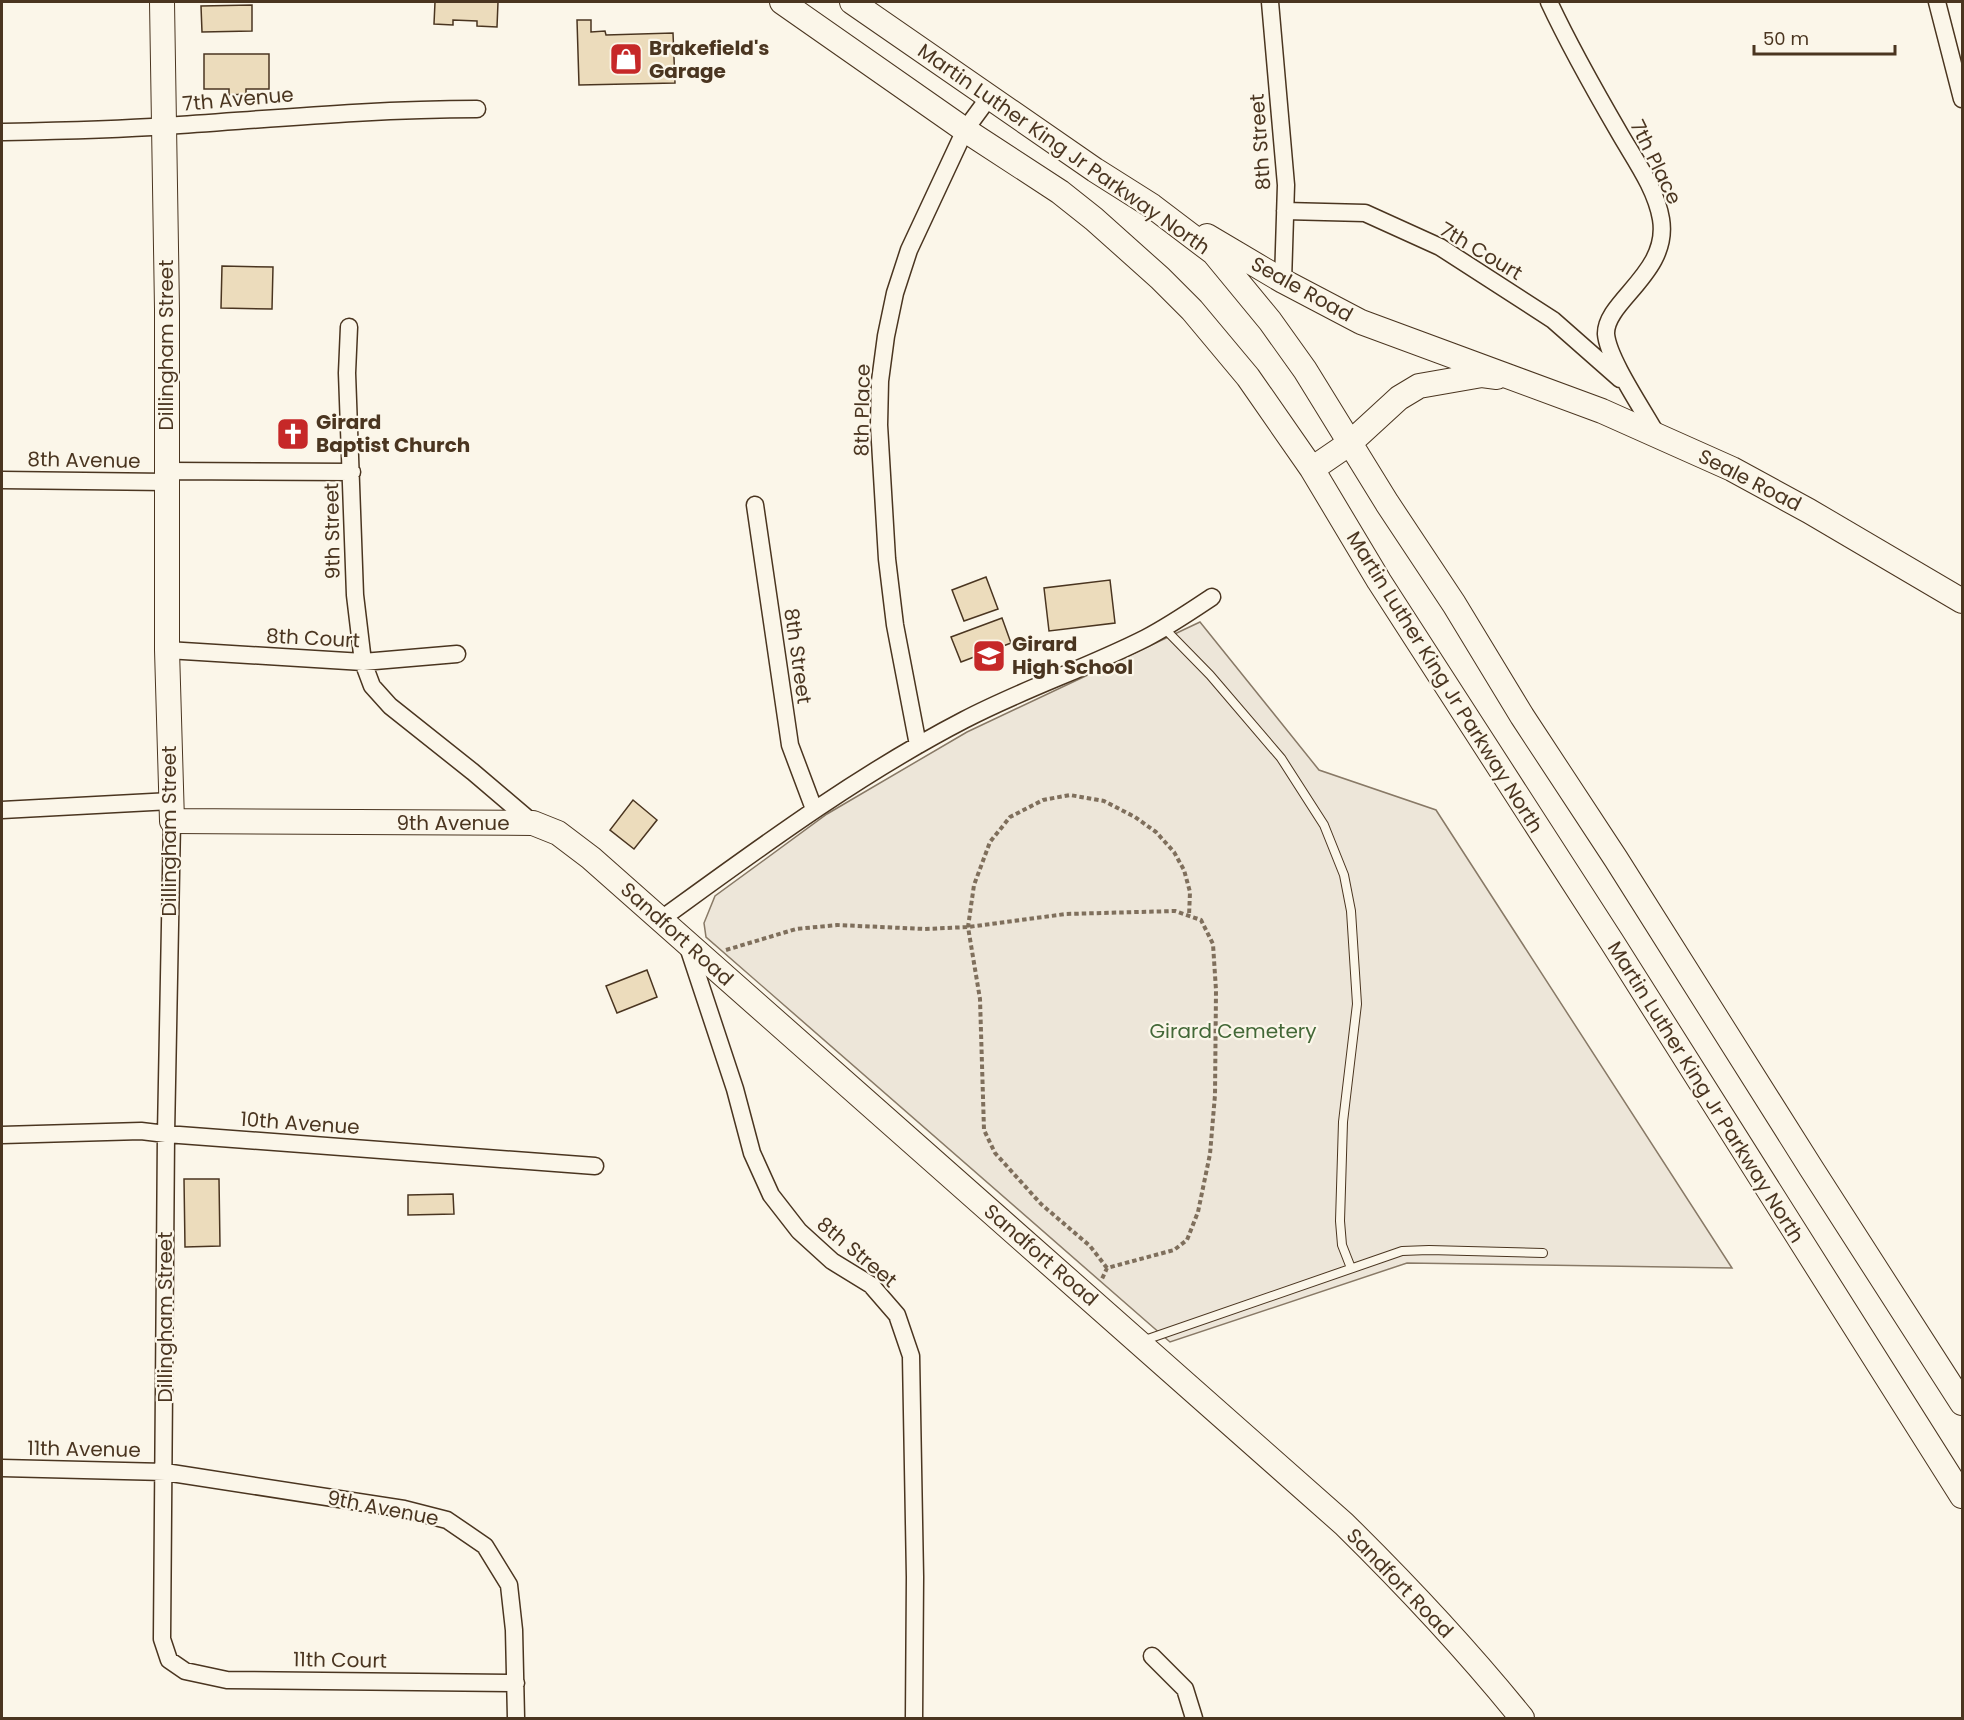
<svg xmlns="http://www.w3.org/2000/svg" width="1964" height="1720" font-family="Poppins,sans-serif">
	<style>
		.green { fill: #ede6d9; stroke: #887966; stroke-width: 1.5 }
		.building { fill: #ecdcbc; stroke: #4a3520; stroke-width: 1.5 }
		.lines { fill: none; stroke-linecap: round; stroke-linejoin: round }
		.lane-casing { stroke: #4a3520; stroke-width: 10 }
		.street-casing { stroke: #4a3520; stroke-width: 19 }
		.secondary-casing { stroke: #4a3520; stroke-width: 26 }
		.path { stroke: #7f6f5c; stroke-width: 4; stroke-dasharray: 4.5 3; stroke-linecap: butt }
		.lane { stroke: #fbf6e9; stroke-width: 8 }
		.street { stroke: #fbf6e9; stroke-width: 16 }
		.secondary { stroke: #fbf6e9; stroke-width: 24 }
		.labels { text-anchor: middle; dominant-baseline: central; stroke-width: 4.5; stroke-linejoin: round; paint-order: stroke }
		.poi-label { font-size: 20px; font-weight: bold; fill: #4a3520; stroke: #fbf6e9; text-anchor: start }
		.street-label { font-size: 20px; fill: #4a3520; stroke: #fbf6e9 }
		.park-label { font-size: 20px; fill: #436837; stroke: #fbf6e9 }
	</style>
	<rect width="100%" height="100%" fill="#fbf6e9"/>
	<path class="green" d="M1200,622L1319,770L1436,810L1732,1268L1407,1263L1170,1342L706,937L704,923L715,896L827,814L967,732Z"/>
	<path class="building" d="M435,2H498L497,27L477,26V21L453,20V25L434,24Z
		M252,5V31L202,32L201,6Z
		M577,20H591V32L605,31L606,35L673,33L675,83L579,85Z
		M204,54H269V89H246V94L229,95V89H204Z
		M222,266L273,267L272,309L221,308Z
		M986,577L998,609L964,621L952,590Z
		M1110,580L1115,623L1049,631L1044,588Z
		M1002,618L1011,643L961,662L951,637Z
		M633,800L657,820L634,849L610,830Z
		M647,970L657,997L617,1013L606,986Z
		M184,1179H219L220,1246L185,1247Z
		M453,1194L454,1214L408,1215V1195Z"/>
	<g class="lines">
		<defs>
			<path id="lane" d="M1164,628L1210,675L1281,758L1324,825L1344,875L1351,911L1357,1004L1343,1122L1340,1221L1342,1245L1351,1268
				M1142,1341L1402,1251L1429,1250L1543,1253"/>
			<path id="street" d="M1270,2L1286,185L1283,281
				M1549,2C1570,47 1595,91 1620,134C1635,160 1656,189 1661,219C1670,273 1605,301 1606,334C1608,359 1644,411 1657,435
				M1937,2L1962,99
				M2,132C56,131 112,130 166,126C270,119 373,109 477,109
				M1285,211L1365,213L1440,247L1553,320L1620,379
				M349,327L347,373L355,595L363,662L372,686L390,706L473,772L533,823
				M167,471L352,472
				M2,480L167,482
				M755,505L790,745L814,809
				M167,650L363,662L457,654
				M918,745L895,625L887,559L879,425L880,381L886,336L895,293L909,250L965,130L990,96
				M2,810L171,801
				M172,821L166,1134L162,1639L169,1660L185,1671L227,1680L516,1683
				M660,920C758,849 856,776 964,720C1023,689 1087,668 1146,638C1169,626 1191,611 1212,597
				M687,944L735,1089L752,1153L771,1195L799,1231L832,1261L871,1285L897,1315L911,1356L915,1577L914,1718
				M2,1135L141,1131L166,1134L595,1166
				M2,1468L165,1472L404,1509L447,1520L485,1546L509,1585L514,1630L516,1718
				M1152,1656L1185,1689L1194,1718"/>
			<path id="secondary" d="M162,2L167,309V650L172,821L533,823L558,833L591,858L1344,1524C1407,1586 1467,1650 1522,1718
				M782,2L965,130L1060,192L1094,219L1160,278L1192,310L1248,377L1312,469L1379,581L1612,942L1962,1496
				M852,2L1095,170L1152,206L1214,253L1270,321L1305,370L1387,503L1454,604L1522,716L1616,859L1811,1168L1962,1403
				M1207,236L1283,281L1361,322L1602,411L1732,469L1809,511L1962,601
				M1312,469L1350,443L1399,398L1419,386L1482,375L1497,377"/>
		</defs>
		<use href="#lane" class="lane-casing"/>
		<use href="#street" class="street-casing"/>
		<use href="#secondary" class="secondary-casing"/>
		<path class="path" d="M726,950L796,929L837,925L925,929L968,927L1066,914L1175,911L1201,920L1213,944L1216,990L1215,1095L1210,1154L1198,1212L1187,1240L1174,1250L1107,1268L1101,1281
			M1107,1268L1090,1246L1041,1204L995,1153L984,1130L980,999L968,927L974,885L990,842L1010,817L1043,800L1070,795L1104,801L1135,817L1156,832L1174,852L1184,870L1190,892L1189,916"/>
		<use href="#lane" class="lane"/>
		<use href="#street" class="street"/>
		<use href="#secondary" class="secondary"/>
	</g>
	<defs>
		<symbol id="shop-square" viewBox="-11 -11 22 22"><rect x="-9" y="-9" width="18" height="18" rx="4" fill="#c62828" stroke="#fbf6e9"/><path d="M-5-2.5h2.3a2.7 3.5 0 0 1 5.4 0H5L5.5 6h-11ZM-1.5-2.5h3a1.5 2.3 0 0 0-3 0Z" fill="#fff"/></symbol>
		<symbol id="church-square" viewBox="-11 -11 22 22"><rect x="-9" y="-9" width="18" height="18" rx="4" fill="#c62828" stroke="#fbf6e9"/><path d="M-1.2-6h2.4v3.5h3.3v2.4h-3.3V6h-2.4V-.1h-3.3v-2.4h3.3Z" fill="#fff"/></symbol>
		<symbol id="school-square" viewBox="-11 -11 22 22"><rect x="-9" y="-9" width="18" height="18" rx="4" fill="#c62828" stroke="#fbf6e9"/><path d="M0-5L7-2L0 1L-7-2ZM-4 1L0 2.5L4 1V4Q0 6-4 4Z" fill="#fff"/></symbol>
	</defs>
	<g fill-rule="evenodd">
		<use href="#shop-square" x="607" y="40" width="38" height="38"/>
		<use href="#church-square" x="274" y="415" width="38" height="38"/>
		<use href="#school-square" x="970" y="637" width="38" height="38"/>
	</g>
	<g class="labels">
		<g class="poi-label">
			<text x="649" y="48">Brakefield's<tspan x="649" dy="23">Garage</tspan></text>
			<text x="316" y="422">Girard<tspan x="316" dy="23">Baptist Church</tspan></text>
			<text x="1012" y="644">Girard<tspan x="1012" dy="23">High School</tspan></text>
		</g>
		<g class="street-label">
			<text transform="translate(238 99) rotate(-5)">7th Avenue</text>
			<text transform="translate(1260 142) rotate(-94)">8th Street</text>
			<text transform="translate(1064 149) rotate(35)">Martin Luther King Jr Parkway North</text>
			<text transform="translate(1656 162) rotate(64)">7th Place</text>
			<text transform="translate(1481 251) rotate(31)">7th Court</text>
			<text transform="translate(1302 289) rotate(29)">Seale Road</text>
			<text transform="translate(166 345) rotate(-90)">Dillingham Street</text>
			<text transform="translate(862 410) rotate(-89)">8th Place</text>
			<text transform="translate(84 460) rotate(1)">8th Avenue</text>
			<text transform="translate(1750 480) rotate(27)">Seale Road</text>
			<text transform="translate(332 531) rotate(-91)">9th Street</text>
			<text transform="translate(313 638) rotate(3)">8th Court</text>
			<text transform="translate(798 656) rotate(82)">8th Street</text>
			<text transform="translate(1445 682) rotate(58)">Martin Luther King Jr Parkway North</text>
			<text x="453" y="823">9th Avenue</text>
			<text transform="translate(169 831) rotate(-90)">Dillingham Street</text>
			<text transform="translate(677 934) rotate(42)">Sandfort Road</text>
			<text transform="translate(1706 1092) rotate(58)">Martin Luther King Jr Parkway North</text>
			<text transform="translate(300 1123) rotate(4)">10th Avenue</text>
			<text transform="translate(857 1252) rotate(40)">8th Street</text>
			<text transform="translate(1041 1255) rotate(41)">Sandfort Road</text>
			<text transform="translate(165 1317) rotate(-90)">Dillingham Street</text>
			<text transform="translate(84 1449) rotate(1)">11th Avenue</text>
			<text transform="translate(383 1508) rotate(11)">9th Avenue</text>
			<text transform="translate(1400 1583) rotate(46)">Sandfort Road</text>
			<text transform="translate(340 1660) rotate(1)">11th Court</text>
		</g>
		<g class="park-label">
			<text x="1233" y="1031">Girard Cemetery</text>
		</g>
	</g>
	<rect width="1964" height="1720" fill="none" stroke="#4a3520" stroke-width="6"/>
	<path d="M1754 45v9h141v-9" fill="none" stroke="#4a3520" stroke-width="3"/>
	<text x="1763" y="45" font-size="18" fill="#4a3520" stroke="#fbf6e9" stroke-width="4.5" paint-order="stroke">50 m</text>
</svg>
